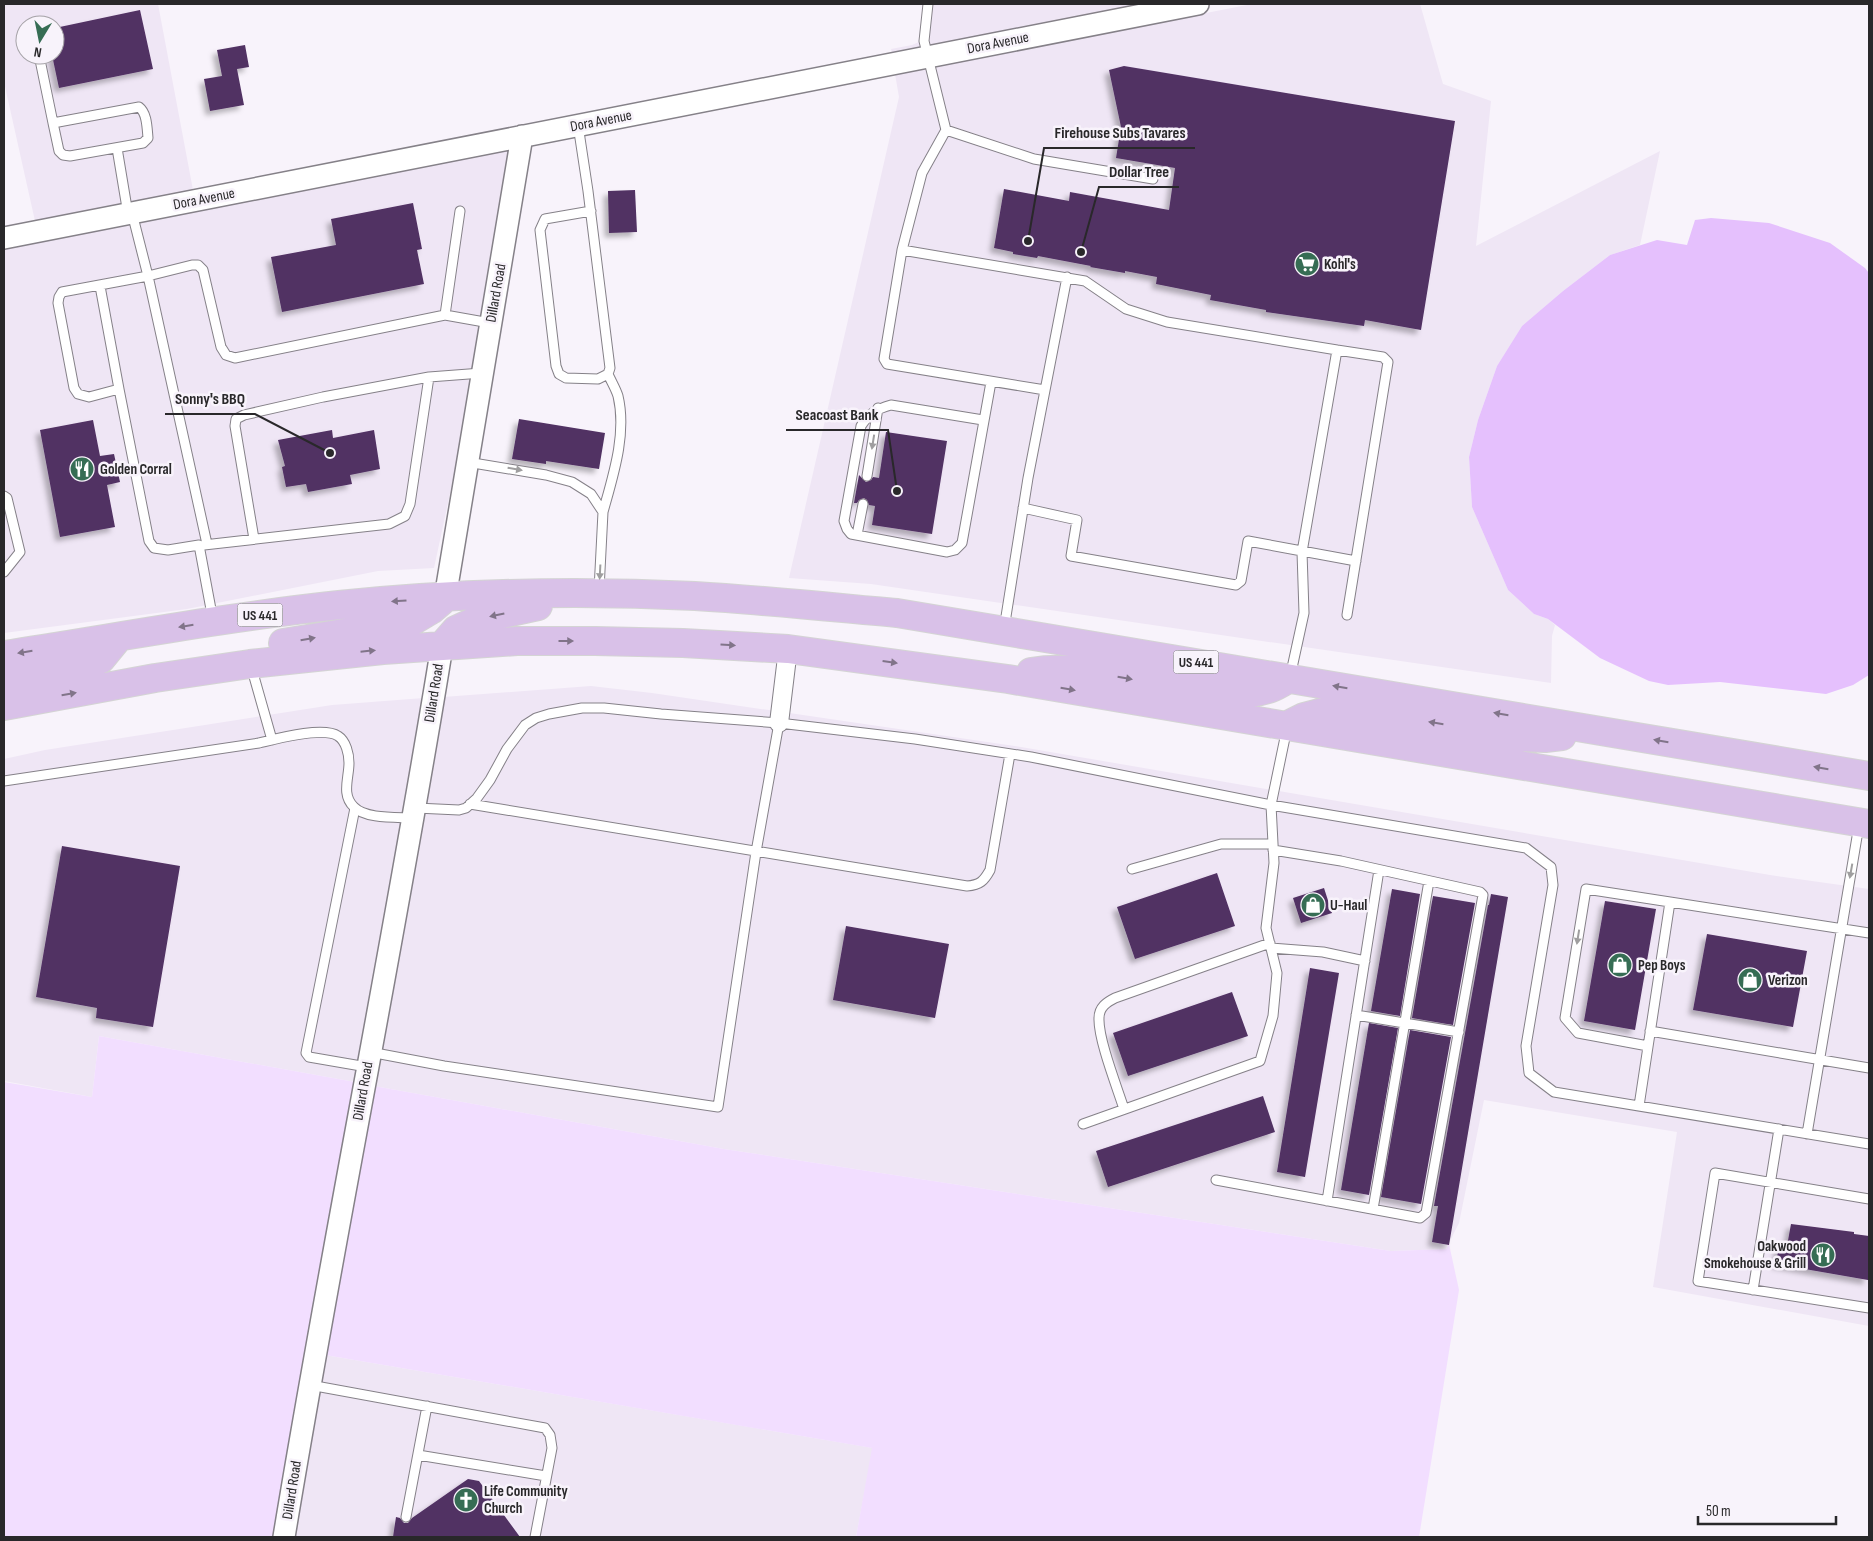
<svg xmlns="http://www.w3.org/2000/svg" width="1873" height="1541" font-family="'Sofia Sans Condensed',sans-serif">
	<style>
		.built { fill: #efe6f5; fill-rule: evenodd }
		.green { fill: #f2deff }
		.water { fill: #e5c0fd }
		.building { fill: #513063; filter: url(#shadow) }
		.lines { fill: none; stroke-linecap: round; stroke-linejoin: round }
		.service-casing { stroke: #858188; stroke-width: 11 }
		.minor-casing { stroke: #858188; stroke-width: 20 }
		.tertiary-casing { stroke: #858188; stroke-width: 24 }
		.primary-casing { stroke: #d4d4d4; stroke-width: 30 }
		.service { stroke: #fff; stroke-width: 9 }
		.minor { stroke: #fff; stroke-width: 18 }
		.tertiary { stroke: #fff; stroke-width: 21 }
		.primary { stroke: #d9c1e8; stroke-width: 28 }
		.oneway { fill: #9f9e9f }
		.oneway2 { fill: #817489 }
		.labels { text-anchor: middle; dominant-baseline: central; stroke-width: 5; stroke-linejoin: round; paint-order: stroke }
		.shield { fill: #f8f3fb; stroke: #676569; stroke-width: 1 }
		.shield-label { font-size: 14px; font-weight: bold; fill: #29282a }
		.street-label { font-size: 15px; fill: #29282a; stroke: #f8f3fb }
		.poi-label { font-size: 15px; font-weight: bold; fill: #29282a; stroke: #f8f3fb; text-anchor: start }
		.leader { fill: none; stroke: #29282a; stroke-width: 2 }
		.callout-dot { fill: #29282a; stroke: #f8f3fb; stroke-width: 2 }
		.callout-label { font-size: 16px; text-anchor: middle; font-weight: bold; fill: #29282a; stroke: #f8f3fb; stroke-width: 5; stroke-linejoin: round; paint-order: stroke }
	</style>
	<defs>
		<filter id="shadow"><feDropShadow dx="-4.5" dy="4.5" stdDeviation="2.5" flood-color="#0004"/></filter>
	</defs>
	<rect width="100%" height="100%" fill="#f8f3fb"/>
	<path class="built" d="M4,4H158L193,190L35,221L4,82ZM25,25H55V55H25Z
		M925,4H1144L892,53L891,49L912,45L928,38Z
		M1252,4H1420L1443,84L1491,101L1476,246L1660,151L1640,245L1610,255L1563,291L1522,326L1497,366L1478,420L1469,457L1472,507L1508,590L1534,614L1548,619L1555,625L1552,636L1551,683L871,584L789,578L899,97L895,74Z
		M510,149L460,447L434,568L378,571L187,609L4,633V249Z
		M591,686L652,693L1021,747L1770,875L1869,889V1326L1653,1287L1677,1132L1484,1100L1459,1223L1446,1249L1391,1251L724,1149L374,1086L443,697Z
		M424,698L355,1082L99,1036L92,1097L4,1081V759L45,750L332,705Z
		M325,1355L873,1448L856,1537H294Z"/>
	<path class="green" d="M99,1036L355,1082L275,1537H4V1082L92,1097Z
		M374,1086L724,1149L1391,1251L1446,1249L1449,1244L1459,1290L1419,1537H856L872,1448L325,1355Z"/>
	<path class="water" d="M1711,218L1769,223L1830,243L1865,268L1869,273V675L1853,685L1826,694L1720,682L1668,685L1649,681L1600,658L1548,619L1534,614L1508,590L1472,507L1469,457L1478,420L1497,366L1522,326L1563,291L1610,255L1657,240L1687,245L1695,220Z"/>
	<path class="building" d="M140,10L153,69L59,88L52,55H55V28Z
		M245,45L249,67L237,69L244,105L210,111L204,79L222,76L217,50Z
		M1124,66L1455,121L1421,330L1365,320L1364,326L1266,312V310L1210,300L1211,295L1156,284L1157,277L1125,271V273L1090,267L1091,266L1038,256L1037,258L1013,254V252L994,248L1004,189L1069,201L1070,192L1169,210L1175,168L1116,158L1121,127L1109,70Z
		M635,190L637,232L609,233L608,191Z
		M413,203L422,249L417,250L424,284L282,312L271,257L336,245L331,219Z
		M519,419L605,433L599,469L546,461V464L512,459Z
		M93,420L100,456L114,454L120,482L107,485L115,527L60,537L40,430Z
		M332,430L333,438L374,430L380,469L350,475L352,484L308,492L306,484L286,487L282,467L285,466L278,440Z
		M886,432L947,441L932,534L872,525L875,506L869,505L867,500L864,498L859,500L857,503H854L859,475L866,482L871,480L873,477L879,478Z
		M62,846L180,866L153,1027L96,1018L97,1008L36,997Z
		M1217,873L1235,926L1135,959L1117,907Z
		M1324,888L1332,913L1301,923L1293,898Z
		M1392,889L1420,894L1400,1016L1371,1011Z
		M1491,894L1508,897L1449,1245L1432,1242L1438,1206H1434L1488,905H1489Z
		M1433,896L1475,903L1453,1025L1412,1018Z
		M1605,901L1656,909L1635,1030L1584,1021Z
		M846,926L949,944L935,1018L833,1000Z
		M1707,934L1807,951L1793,1027L1693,1010Z
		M1310,968L1339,973L1305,1177L1277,1172Z
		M1232,992L1248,1036L1128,1076L1113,1033Z
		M1369,1023L1398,1028L1369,1195L1341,1190Z
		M1410,1030L1451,1037L1421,1204L1381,1197Z
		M1263,1096L1275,1132L1108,1187L1096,1151Z
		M1791,1224L1854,1232V1234L1869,1236L1868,1280L1776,1264L1779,1245L1787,1246Z
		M468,1479L479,1481L520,1537H393L396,1517L400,1518L404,1523H408L412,1518Z"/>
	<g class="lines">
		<defs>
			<path id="service" d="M928,4L924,41L946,130L922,173L902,250L1085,281L1126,309L1167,322L1337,350L1302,552L1304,613L1290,677
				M39,55L53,123
				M139,107C147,113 147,127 148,138L143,143L70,156L63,155L59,151L53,123Z
				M578,125L588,191L610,368L608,374L598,379L566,378L559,374L556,366L540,230L545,219L591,211
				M946,130L1034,159L1153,179
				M117,148L128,214
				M460,211L445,315L490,323
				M132,213L148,276L62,292L59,297L58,303L74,388L78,394L89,397L119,389L149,541L154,548L168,550L199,545L213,620
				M902,250L884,359L887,364L1045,390
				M100,286L119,389
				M1337,350L1383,357L1388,362L1347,615
				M983,420L891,405C877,409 869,413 861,426L844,521L847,529L851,534L947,552L955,550L962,543L991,382
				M467,462L546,475L572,482L591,494L603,512L599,590
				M867,476L878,408
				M4,496L7,498L20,552L4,572
				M1023,508L1077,520L1071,556L1236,585L1241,581L1248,541L1356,561
				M603,512C613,476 627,434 618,396C616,389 611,381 608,374
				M857,535L863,504
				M254,539L235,426L236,419L244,415L323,397L429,377
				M207,544L148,276L192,265H198L203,270L221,347L226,355L235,358L445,315
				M204,545L389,524L405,516L410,504L429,377L482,373
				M1004,629L1028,478L1067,277
				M251,666L272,740
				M4,781L259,743C276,739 323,726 338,736C346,741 349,754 349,763C349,778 341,795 354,807C365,819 397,817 413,818
				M470,804L967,886C980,885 984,881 990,870L1010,754
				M355,808L306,1053L309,1057L367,1067
				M416,808L459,810L466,808L477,798L490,780L507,749L525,725L536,718L549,714L582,708H604L661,714L779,723L915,739L1031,757L1271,805L1526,848L1551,867L1553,885L1526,1046L1529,1073L1554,1092L1869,1144
				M1132,869L1221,844H1273
				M1271,948L1323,952L1365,961
				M1356,1015L1459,1032
				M1650,1031L1869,1068
				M1648,1046L1578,1033L1565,1018L1586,889L1670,902
				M370,1052L444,1066L718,1107L756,852L779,723
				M1639,1106L1670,902L1869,933
				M1124,1109C1117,1087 1098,1039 1099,1018C1099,1007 1107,1002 1115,998L1270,943
				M1083,1124L1260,1061L1273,1016L1277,973L1266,928L1274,863L1271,805L1287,728
				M1807,1134L1859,825
				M1216,1180L1420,1218L1426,1213L1483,895L1480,892L1341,861L1273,850
				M1869,1199L1715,1173L1698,1281L1869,1308
				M1327,1201L1379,870
				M1373,1209L1429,881
				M1753,1290L1779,1129
				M310,1385L545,1428L550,1435L552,1448L535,1537
				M418,1455L546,1476
				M406,1517L427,1406"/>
			<path id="minor" d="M779,723L788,649"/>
			<path id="tertiary" d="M4,238L1198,4
				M445,598L522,136
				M284,1537C333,1239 394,944 442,646"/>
			<path id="primary" d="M283,643L411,622L431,610L445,598
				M442,646L456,630L480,619L538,606
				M4,655C115,638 226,617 339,605C456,593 576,590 695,596C762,600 830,607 897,613L1869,776
				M1031,672C1079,664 1135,680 1183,688C1213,693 1242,698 1271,688C1277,686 1283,682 1288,679
				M4,680L88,665L101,659L119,637
				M4,706L155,678L250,664L383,650L517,641H595L683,643L788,649L1008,679L1869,824
				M1288,725L1304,717L1331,710H1359L1520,737L1545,738L1562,736"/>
		</defs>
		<use href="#service" class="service-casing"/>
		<use href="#minor" class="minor-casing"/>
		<use href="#tertiary" class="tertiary-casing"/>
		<use href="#primary" class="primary-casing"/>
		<use href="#service" class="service"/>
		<use href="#minor" class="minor"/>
		<use href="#tertiary" class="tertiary"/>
		<use href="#primary" class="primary"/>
	</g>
	<defs><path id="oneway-solid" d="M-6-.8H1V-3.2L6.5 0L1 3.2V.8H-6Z" transform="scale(1.25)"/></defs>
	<g class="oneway">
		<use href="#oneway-solid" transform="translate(873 442) rotate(99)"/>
		<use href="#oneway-solid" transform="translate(515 469) rotate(10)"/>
		<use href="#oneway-solid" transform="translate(600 572) rotate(93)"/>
		<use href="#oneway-solid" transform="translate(1851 871) rotate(100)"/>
		<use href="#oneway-solid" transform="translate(1578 937) rotate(99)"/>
	</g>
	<g class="oneway2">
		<use href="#oneway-solid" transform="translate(399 601) rotate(176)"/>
		<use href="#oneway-solid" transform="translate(497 615) rotate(168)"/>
		<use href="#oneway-solid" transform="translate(186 626) rotate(171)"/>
		<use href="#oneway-solid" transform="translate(308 639) rotate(-10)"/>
		<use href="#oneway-solid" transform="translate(566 641)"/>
		<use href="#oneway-solid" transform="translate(728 645) rotate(3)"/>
		<use href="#oneway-solid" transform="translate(368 651) rotate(-6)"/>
		<use href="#oneway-solid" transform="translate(25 652) rotate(171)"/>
		<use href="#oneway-solid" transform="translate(890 662) rotate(8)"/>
		<use href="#oneway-solid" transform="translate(1125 678) rotate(10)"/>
		<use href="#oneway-solid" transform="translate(1340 687) rotate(-170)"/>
		<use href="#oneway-solid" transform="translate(1068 689) rotate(10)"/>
		<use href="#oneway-solid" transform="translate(69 694) rotate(-10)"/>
		<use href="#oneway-solid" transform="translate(1501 714) rotate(-170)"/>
		<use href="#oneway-solid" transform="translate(1436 723) rotate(-171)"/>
		<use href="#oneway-solid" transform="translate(1661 741) rotate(-170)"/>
		<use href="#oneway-solid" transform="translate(1821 768) rotate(-170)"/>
	</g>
	<defs>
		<symbol id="supermarket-disc" viewBox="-11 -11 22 22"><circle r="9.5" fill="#366d54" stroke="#f8f3fb"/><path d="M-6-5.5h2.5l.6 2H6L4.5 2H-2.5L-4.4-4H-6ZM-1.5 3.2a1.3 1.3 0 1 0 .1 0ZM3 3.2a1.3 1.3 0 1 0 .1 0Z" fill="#fff"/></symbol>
		<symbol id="restaurant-disc" viewBox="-11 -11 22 22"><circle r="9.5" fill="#366d54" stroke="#f8f3fb"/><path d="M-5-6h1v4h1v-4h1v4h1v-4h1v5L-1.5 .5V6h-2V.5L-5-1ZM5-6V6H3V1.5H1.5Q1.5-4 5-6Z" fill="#fff"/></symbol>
		<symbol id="shop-disc" viewBox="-11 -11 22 22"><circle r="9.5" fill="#366d54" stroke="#f8f3fb"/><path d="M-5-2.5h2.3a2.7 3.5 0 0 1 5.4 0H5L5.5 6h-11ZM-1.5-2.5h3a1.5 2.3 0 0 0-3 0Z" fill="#fff"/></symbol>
		<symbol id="church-disc" viewBox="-11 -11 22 22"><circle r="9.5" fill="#366d54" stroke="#f8f3fb"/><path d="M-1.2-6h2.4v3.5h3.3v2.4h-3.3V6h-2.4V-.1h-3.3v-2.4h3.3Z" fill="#fff"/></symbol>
	</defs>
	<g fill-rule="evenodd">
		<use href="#supermarket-disc" x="1293" y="250" width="28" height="28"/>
		<use href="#restaurant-disc" x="68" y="455" width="28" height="28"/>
		<use href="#shop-disc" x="1299" y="891" width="28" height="28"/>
		<use href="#shop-disc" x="1606" y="951" width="28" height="28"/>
		<use href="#shop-disc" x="1736" y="966" width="28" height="28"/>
		<use href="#restaurant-disc" x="1809" y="1241" width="28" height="28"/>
		<use href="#church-disc" x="452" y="1486" width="28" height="28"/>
	</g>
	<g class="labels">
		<g class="shield">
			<rect x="237.5" y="603.5" width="45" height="23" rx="4"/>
			<rect x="1173.5" y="650.5" width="45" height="23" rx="4"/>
		</g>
		<g class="shield-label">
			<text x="260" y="615">US 441</text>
			<text x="1196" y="662">US 441</text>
		</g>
		<g class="street-label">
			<text transform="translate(998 43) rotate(-11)">Dora Avenue</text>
			<text transform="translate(601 121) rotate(-11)">Dora Avenue</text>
			<text transform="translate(204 199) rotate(-11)">Dora Avenue</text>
			<text transform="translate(496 293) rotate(-80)">Dillard Road</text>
			<text transform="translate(434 693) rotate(-81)">Dillard Road</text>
			<text transform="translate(363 1091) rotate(-80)">Dillard Road</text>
			<text transform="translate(292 1490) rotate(-81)">Dillard Road</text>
		</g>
		<g class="poi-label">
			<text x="1324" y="264">Kohl's</text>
			<text x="100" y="469">Golden Corral</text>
			<text x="1330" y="905">U-Haul</text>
			<text x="1638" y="965">Pep Boys</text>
			<text x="1768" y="980">Verizon</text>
			<text x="1806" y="1246" text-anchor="end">Oakwood<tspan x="1806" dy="17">Smokehouse &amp; Grill</tspan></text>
			<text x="484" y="1491">Life Community<tspan x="484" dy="17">Church</tspan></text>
		</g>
	</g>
	<path class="leader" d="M1028 241L1044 148H1195M1081 252L1099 187H1179M330 453L255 414H165M897 491L888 430H786"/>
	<g class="callout-dot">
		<circle cx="1028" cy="241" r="5"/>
		<circle cx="1081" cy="252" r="5"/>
		<circle cx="330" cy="453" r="5"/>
		<circle cx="897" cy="491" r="5"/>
	</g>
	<g class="callout-label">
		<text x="1120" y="138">Firehouse Subs Tavares</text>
		<text x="1139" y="177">Dollar Tree</text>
		<text x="210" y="404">Sonny's BBQ</text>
		<text x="837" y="420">Seacoast Bank</text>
	</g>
	<rect width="1873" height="1541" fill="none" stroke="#29282a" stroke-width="10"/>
	<g transform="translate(40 40) rotate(190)"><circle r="24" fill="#f8f3fb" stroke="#a5a2a7"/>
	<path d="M0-4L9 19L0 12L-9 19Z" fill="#366d54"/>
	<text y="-8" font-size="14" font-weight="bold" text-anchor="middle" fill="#29282a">N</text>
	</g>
	<path d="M1698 1516v8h138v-8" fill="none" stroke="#29282a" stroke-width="2.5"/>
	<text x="1706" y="1516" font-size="15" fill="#29282a" stroke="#f8f3fb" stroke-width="4" paint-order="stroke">50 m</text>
</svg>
